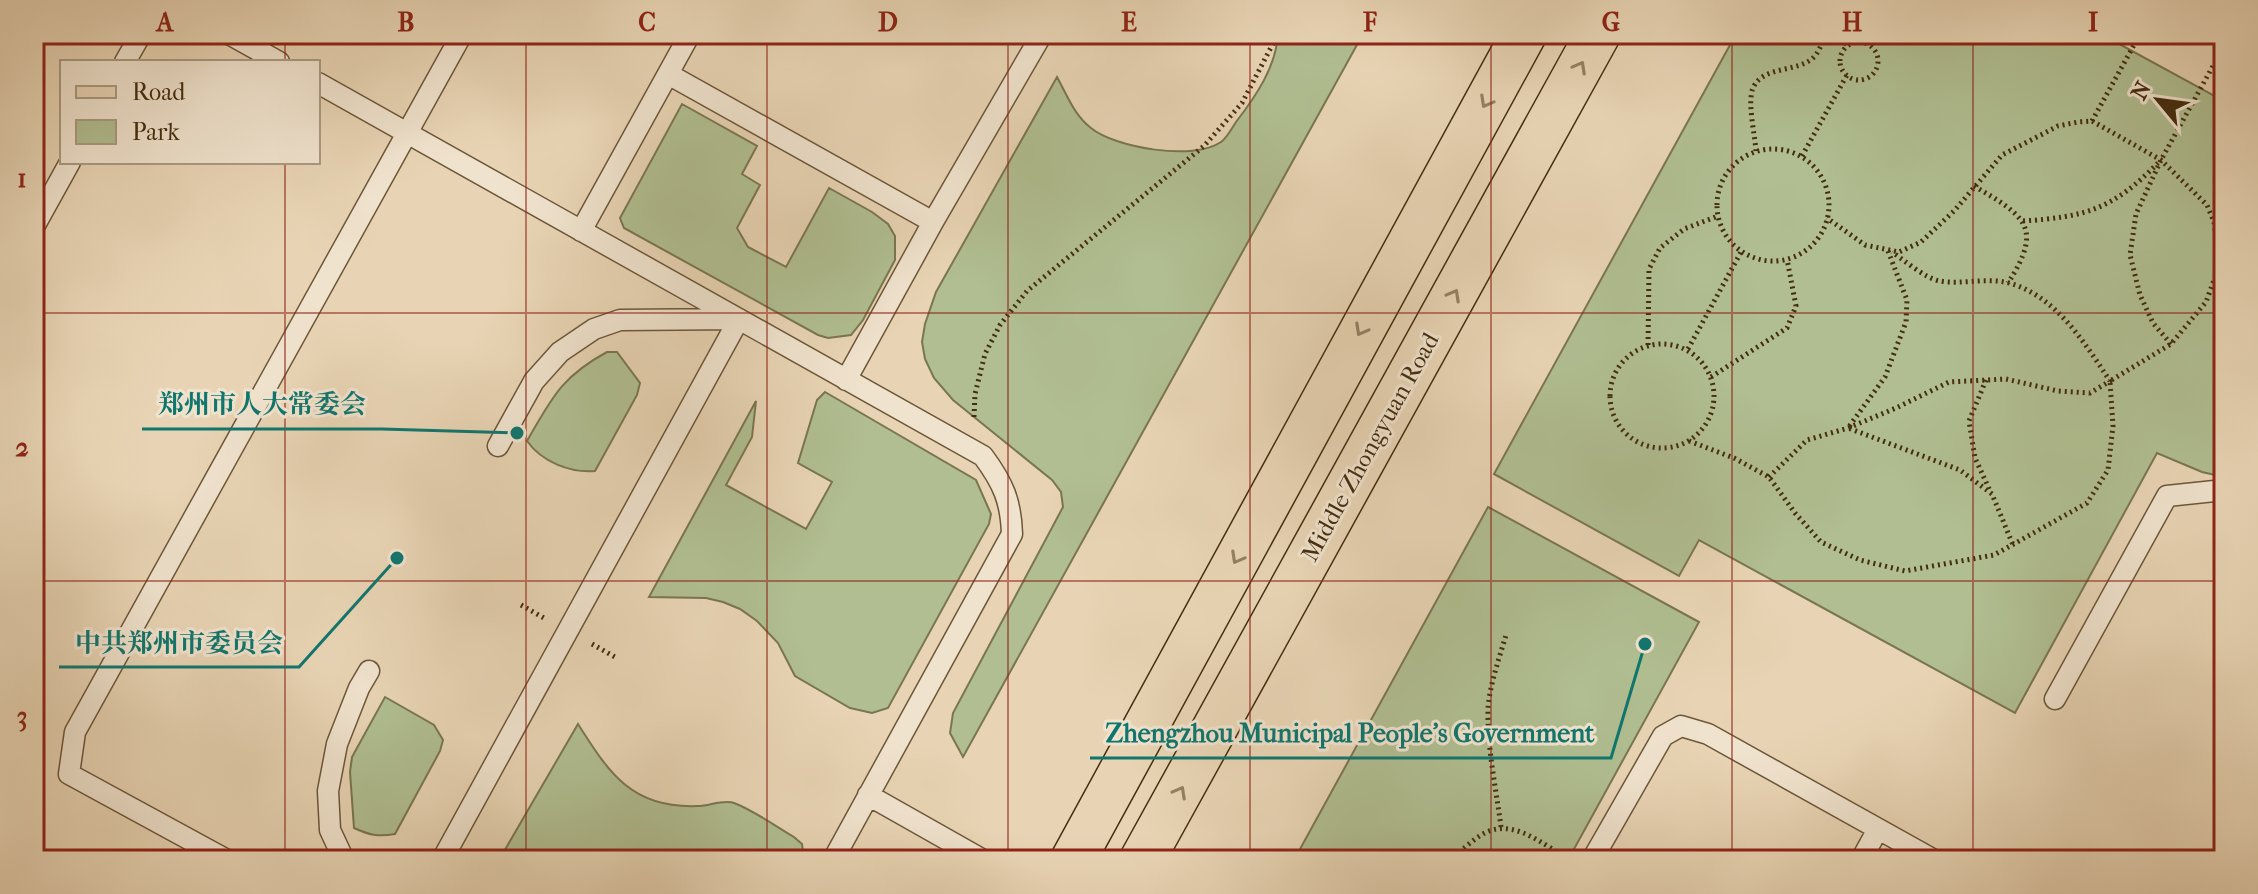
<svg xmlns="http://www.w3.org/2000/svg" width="2258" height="894" font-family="'IM FELL French Canon','Noto Serif SC',serif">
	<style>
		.green { fill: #b0be91; stroke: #7a7650; stroke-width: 2 }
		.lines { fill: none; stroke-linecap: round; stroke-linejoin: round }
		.service-casing { stroke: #6d5739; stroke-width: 23 }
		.primary-casing { stroke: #442d10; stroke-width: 47 }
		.path { stroke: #442d10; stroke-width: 5; stroke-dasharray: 2 4; stroke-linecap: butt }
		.service { stroke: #f0e3ce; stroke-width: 20 }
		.primary { stroke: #e8d4b4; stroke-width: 44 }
		.oneway { stroke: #968062 }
		.grid { fill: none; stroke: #8f2418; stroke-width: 2; stroke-opacity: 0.55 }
		.labels { text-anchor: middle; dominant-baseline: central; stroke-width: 6; stroke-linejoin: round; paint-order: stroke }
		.street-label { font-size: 24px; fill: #442d10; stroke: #f0e3ce }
		.leader { fill: none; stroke: #0f766e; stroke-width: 3 }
		.callout-dot { fill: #0f766e; stroke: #f0e3ce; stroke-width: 3 }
		.callout-label { font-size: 26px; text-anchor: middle; font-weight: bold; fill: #0f766e; stroke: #f0e3ce; stroke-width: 6; stroke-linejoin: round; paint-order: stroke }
		.neatline { fill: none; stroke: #8f2418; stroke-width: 3 }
		.grid-label { font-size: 26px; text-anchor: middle; font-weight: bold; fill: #8f2418 }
	</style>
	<rect width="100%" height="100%" fill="#e8d4b4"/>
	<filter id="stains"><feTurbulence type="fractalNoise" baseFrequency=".0025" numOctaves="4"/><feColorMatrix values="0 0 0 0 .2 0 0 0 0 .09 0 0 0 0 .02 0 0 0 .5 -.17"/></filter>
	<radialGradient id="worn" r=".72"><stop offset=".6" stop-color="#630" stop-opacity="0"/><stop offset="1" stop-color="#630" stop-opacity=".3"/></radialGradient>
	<path class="green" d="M1278,34H1363L963,757L950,733L953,713L1063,507L1061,492L1052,480L953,400L934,378L925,359L922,342L925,324L936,292L1057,77C1067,95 1074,115 1091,128C1115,148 1194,161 1221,142C1227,138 1232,128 1236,122C1256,96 1276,67 1278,34Z
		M1736,34H2101L2224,101V477L2202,472L2157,453L2015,713L1699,540L1679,576L1494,474Z
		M682,104L757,146L742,174L760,185L737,228L748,247L786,267L829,188L872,212L888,224L895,236V260L863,320L851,335L828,338L818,335L624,228L620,218Z
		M607,352H617L640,383L637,395L595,471C570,473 542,462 527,441C552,398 561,377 607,352Z
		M825,392L976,480L991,514L989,524L888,708L872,713L850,708L795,676L778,643L757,621L740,609L723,602L706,598L649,597L756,401L752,437L726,485L806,529L832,482L798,463L817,400Z
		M1488,507L1699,622L1568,860H1294Z
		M385,697L434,725L443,740L440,751L395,834C378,837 369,835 354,828L350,772L352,757Z
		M578,724C609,773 632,809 698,806C709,806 724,799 734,803C755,811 775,826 794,837L802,844L804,860H499Z"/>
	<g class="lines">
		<defs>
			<path id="service" d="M229,34L279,62
				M125,62L141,34
				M668,74L933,222
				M318,83L983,456C1003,483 1011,501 1012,534L833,860
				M34,227L70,162
				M581,231L690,34
				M846,380L933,222L1042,34
				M2055,699L2167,496L2224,490
				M868,795L983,860
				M227,860L69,774L75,732L462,34
				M344,860L330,830L328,791L337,744L359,688L369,671
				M442,860L739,319L620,320L594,329L560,352L534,381L498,446
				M1592,860L1663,736L1681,726L1708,734L1934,860
				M1861,860L1878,829"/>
			<path id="primary" d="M1073,860L1524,34
				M1142,860L1598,34"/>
		</defs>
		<use href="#service" class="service-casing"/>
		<use href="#primary" class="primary-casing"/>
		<path class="path" d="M1840 61a19 19 0 1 1 38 0a19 19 0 1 1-38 0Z
			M1866,43L1871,34
			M2092,121L2140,34
			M1717 205a56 56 0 1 1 112 0a56 56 0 1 1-112 0Z
			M1756,151C1755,135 1747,102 1753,88C1763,65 1798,73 1814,57C1819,52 1822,42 1826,35L1835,37L1848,45
			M1802,156L1847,75
			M1974,186C2025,216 2044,227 2008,283
			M2023,221C2086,217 2113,209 2158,163
			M1888,251L1907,300L1906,322L1885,377L1848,428L1960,470L1992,494L2013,545
			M1610 396a52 52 0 1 1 104 0a52 52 0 1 1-104 0Z
			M2171,344L2153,323L2140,295L2130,255L2136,214L2161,160L2224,46
			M1648,345L1649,269L1660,248L1684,229L1718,216
			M1688,349L1741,252
			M1711,377L1787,328L1796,306L1787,259
			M1986,380L1969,421L1975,458L1991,493
			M974,417L975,394L985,354L1000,325L1027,291L1204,146L1242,103L1278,34
			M1689,441L1734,458L1769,477L1795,513L1821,542L1860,560L1905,571L1994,555L2087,503L2108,470L2113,426L2110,381L2171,344L2206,302L2217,272V246L2214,222L2207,205L2161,160L2092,121L2078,122L2058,126L2002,155L1954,211L1921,242L1899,252L1865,245L1827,218
			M1769,477L1807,440L1848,428L1896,408L1949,382L2006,379L2058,391L2090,393L2110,381C2084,342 2056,296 2009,283C1986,277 1962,285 1940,281C1926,279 1904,260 1892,252
			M521,605L544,618
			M592,644L615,657
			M1501,827C1496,788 1487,747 1488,708C1490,684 1499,659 1506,635
			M1450,860C1460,852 1470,842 1481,835C1510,817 1538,841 1564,856"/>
		<use href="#service" class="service"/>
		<use href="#primary" class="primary"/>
	</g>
	<defs><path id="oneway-chevron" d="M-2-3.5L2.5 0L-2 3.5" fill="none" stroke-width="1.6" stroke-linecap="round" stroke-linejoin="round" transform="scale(2)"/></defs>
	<g class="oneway">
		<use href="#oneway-chevron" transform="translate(1580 67) rotate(-61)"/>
		<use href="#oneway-chevron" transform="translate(1486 102) rotate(119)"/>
		<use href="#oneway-chevron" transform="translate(1454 295) rotate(-61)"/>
		<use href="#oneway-chevron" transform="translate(1361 330) rotate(119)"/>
		<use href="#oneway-chevron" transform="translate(1237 558) rotate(119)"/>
		<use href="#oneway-chevron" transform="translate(1180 792) rotate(-61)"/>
	</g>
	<path class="grid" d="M285,34V62M526,34V860M767,34V860M1008,34V860M1250,34V860M1491,34V860M1732,34V860M1973,34V860M285,162V860M34,313H2224M34,581H2224"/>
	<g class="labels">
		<g class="street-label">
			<text transform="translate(1370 447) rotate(-61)">Middle Zhongyuan Road</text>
		</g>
	</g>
	<path class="leader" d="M517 433L382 429H142M397 558L299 667H59M1645 644L1611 758H1090"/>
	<g class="callout-dot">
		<circle cx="517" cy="433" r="8"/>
		<circle cx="397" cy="558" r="8"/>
		<circle cx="1645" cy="644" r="8"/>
	</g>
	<g class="callout-label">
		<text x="262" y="413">郑州市人大常委会</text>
		<text x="179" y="652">中共郑州市委员会</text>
		<text x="1350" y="742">Zhengzhou Municipal People's Government</text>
	</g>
	<rect width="2258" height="894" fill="none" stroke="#e8d4b4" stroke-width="88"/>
	<rect x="60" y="60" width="260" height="104" fill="#f0e3ce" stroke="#ab9a82" stroke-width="2"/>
	<rect x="76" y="86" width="40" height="12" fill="#e8d4b4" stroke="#ab9a82" stroke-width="2"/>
	<text x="132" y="100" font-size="24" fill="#442d10">Road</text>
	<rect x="76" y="120" width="40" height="24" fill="#b0be91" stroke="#ab9a82" stroke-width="2"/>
	<text x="132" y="140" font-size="24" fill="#442d10">Park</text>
	<g transform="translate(2158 100) rotate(299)" stroke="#f0e3ce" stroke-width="6" paint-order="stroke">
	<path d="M0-6L14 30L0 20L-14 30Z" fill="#442d10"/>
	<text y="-12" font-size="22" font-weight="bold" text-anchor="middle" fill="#442d10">N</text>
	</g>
	<rect x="44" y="44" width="2170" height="806" class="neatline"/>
	<g class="grid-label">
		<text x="165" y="31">A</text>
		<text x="406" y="31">B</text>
		<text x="647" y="31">C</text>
		<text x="888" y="31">D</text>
		<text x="1129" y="31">E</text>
		<text x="1370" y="31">F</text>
		<text x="1611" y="31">G</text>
		<text x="1852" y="31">H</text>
		<text x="2093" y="31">I</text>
		<text x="22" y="187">1</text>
		<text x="22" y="456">2</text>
		<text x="22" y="725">3</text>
	</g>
	<rect width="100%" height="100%" filter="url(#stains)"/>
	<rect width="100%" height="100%" fill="url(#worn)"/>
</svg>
